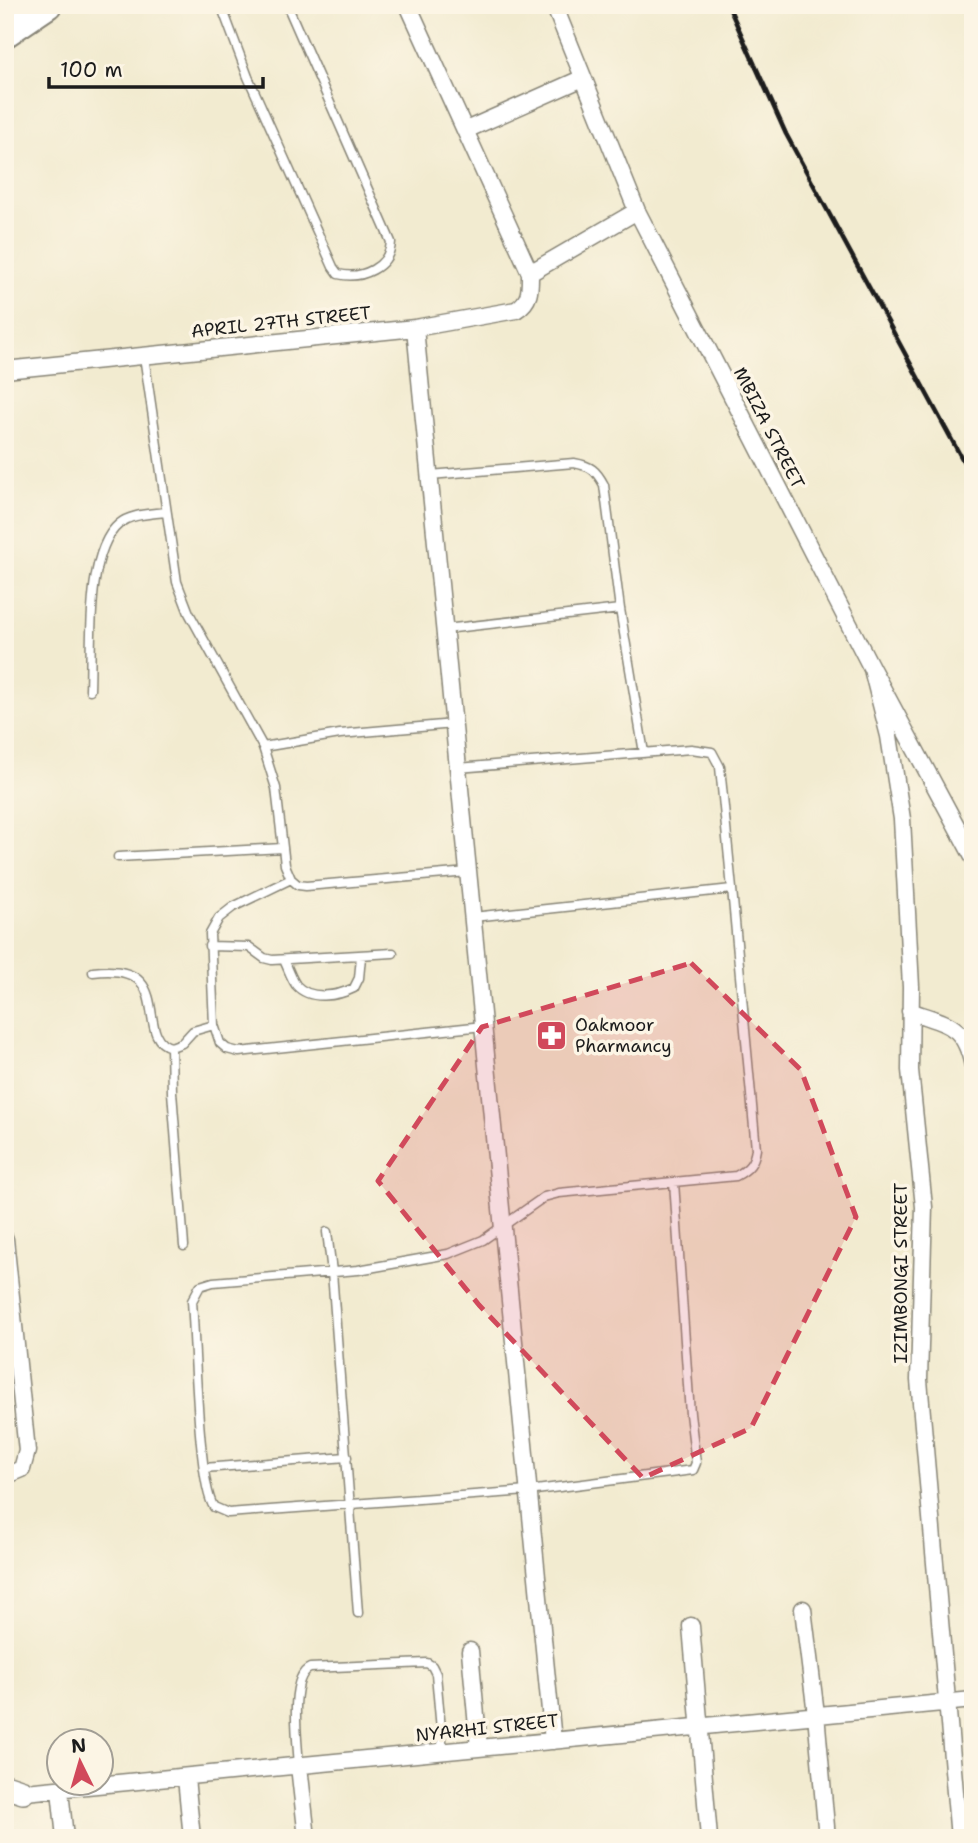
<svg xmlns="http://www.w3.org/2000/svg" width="978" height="1843" font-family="'Shantell Sans',sans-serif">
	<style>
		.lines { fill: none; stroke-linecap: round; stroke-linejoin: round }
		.lane-casing { stroke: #878476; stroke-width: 11 }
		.street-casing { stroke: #878476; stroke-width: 19 }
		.secondary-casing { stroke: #878476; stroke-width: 26 }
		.primary-casing { stroke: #878476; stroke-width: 30 }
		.lane { stroke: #fff; stroke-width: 8 }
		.street { stroke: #fff; stroke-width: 16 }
		.secondary { stroke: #fff; stroke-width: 23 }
		.primary { stroke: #fff; stroke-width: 26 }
		.rail { stroke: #1c1c1c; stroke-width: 4.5 }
		.marked { fill: #d1495b; fill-opacity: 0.2; stroke: #d1495b; stroke-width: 5; stroke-dasharray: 14 9; stroke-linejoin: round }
		.labels { text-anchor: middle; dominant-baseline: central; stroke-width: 7; stroke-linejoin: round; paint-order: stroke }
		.street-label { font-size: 18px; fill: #1c1c1c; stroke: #fcf5e5 }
		.poi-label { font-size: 18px; fill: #1c1c1c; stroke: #fcf5e5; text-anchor: start }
	</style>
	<rect width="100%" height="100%" fill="#fcf5e5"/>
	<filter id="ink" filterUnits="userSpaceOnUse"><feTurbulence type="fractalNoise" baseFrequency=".0143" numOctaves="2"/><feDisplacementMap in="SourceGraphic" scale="14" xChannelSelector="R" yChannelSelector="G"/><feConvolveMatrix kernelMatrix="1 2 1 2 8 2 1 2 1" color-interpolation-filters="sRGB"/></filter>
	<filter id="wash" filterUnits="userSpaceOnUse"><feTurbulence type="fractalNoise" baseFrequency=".00686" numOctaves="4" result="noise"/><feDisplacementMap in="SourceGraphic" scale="28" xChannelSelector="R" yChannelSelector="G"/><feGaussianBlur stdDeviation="1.57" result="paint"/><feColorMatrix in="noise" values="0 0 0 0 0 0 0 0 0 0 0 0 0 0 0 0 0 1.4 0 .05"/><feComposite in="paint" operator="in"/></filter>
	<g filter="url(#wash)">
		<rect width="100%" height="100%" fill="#f2ebd0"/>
	</g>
	<g filter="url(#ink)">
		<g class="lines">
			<defs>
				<path id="lane" d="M221,5L248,77L333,267L338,274C362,280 390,267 391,242L287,5
					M144,356L177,582L189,613L263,747L276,788L285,865L291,879L298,885L306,886L468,872
					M430,475L574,463C591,466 596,470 604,485L620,609L644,753
					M445,629L620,609
					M90,690C92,648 85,552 119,524C130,514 151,514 165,512
					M263,747L340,734L454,724
					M458,768L691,749L712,752L720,767L732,889
					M118,857L283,848
					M291,879L233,907L219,918L210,934L214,1025L220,1043L227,1049L239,1052L483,1026
					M473,917L732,889L756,1149C754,1163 749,1169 736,1176L559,1193L544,1197L483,1240L448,1254L358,1270L213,1282L200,1286L192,1301C195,1336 198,1487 214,1507L228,1513L528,1491L693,1470L696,1463L690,1414L674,1182
					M209,946L249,947L264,958L272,960L393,953
					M284,960C288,968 291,978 296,985C310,1001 338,996 354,988L359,978L361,957
					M93,972C178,961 133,1038 171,1047
					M327,1232L332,1272L358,1613
					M184,1246L172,1092L171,1047L182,1043L193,1031L214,1025
					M204,1468L347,1457
					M299,1766C298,1745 288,1677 310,1668L427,1663L432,1666L436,1674L443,1752"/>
				<path id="street" d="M554,5L637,211L872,669L973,857
					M466,130L583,78
					M530,273L637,211
					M415,328L553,1741
					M5,370L415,328L516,310C531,301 530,289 530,273L408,5
					M872,669L889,736L902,819L911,987L910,1070L924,1207L919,1380L959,1838
					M910,1011C948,1025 964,1023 973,1066
					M5,1239L27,1451L22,1469L5,1476
					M803,1609L816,1714L827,1838
					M691,1626L709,1838
					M470,1651L479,1748
					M299,1766L307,1838
					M186,1778L192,1838
					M60,1790L65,1838
					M15,1793L973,1700"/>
				<path id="secondary" d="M5,1786L23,1792"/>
				<path id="primary" d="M5,34L48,5"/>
			</defs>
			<use href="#lane" class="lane-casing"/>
			<use href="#street" class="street-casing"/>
			<use href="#secondary" class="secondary-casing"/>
			<use href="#primary" class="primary-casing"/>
			<use href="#lane" class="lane"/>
			<use href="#street" class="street"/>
			<use href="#secondary" class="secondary"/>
			<use href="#primary" class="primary"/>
			<path class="rail" d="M728,5L786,134L973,479"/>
		</g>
	</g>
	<path class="marked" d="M691,963L801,1070L856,1217L751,1428L643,1478L479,1305L378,1181L482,1027Z"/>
	<defs>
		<symbol id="pharmacy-square" viewBox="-11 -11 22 22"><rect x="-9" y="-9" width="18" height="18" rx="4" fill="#d1495b" stroke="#fcf5e5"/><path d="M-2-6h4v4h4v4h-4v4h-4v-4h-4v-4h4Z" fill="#fff"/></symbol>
	</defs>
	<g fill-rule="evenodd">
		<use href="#pharmacy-square" x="534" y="1018" width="35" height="35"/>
	</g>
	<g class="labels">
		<g class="street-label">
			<text transform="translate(281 322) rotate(-6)">APRIL 27TH STREET</text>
			<text transform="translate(769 428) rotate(63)">MBIZA STREET</text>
			<text transform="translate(901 1273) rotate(-90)">IZIMBONGI STREET</text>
			<text transform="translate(487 1728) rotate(-6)">NYARHI STREET</text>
		</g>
		<g class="poi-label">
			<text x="575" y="1025">Oakmoor<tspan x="575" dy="21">Pharmancy</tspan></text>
		</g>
	</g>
	<rect width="978" height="1843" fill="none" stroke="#fcf5e5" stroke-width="28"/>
	<g transform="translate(80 1762) rotate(355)"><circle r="33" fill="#fcf5e5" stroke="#a29e95" stroke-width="2"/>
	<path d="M0-5L12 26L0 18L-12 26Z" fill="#d1495b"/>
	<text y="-10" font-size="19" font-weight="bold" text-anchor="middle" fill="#1c1c1c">N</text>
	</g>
	<path d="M49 77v10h214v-10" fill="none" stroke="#1c1c1c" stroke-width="3.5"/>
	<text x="60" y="77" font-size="21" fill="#1c1c1c" stroke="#fcf5e5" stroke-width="5" paint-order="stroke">100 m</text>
</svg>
